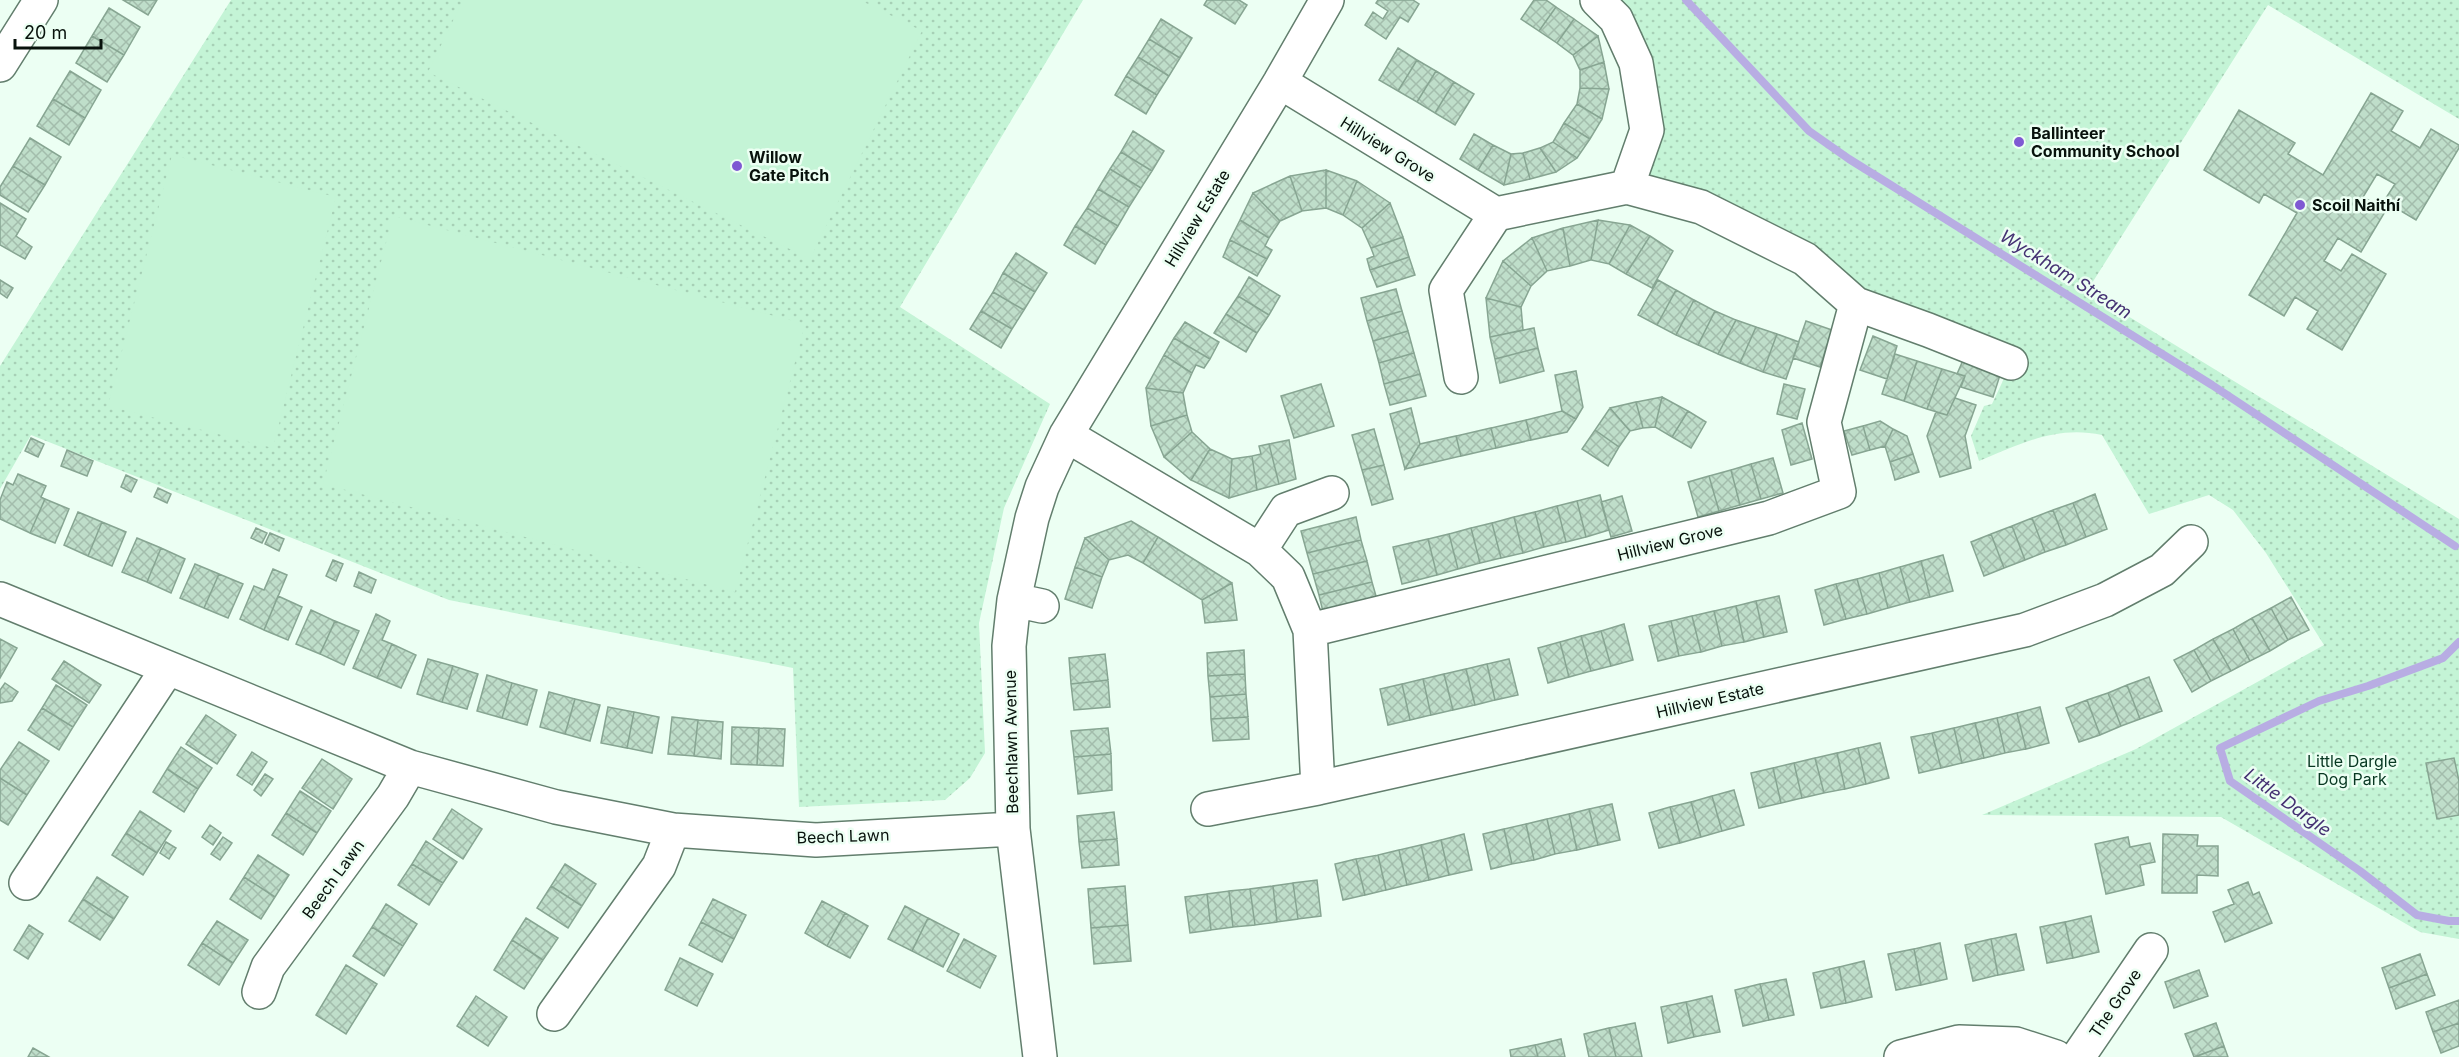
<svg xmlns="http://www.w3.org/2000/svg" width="2459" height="1057" font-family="Inter,sans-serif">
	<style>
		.grass { fill: url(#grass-dots) }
		.garden { fill: #c4f4d6 }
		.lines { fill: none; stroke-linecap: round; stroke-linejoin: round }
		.stream { stroke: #b8ade3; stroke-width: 8 }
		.building { fill: url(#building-cross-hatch); stroke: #87a592; stroke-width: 1.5 }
		.minor-casing { stroke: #627e6d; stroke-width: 36 }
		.minor { stroke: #fff; stroke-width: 33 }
		.poi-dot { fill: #7f59d3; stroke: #ecfff3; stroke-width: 2 }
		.labels { text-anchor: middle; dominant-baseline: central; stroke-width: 5; stroke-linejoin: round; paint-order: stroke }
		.poi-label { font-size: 16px; font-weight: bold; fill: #08120c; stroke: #ecfff3; text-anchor: start }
		.street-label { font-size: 16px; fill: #08120c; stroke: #ecfff3 }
		.park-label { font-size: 16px; fill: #083822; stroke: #ecfff3 }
		.water-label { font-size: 18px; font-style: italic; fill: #453273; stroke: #ecfff3 }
	</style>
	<defs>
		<pattern id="grass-dots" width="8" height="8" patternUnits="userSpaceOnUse" patternTransform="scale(1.5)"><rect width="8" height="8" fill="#c4f4d6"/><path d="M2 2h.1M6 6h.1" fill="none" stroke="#a7d0b6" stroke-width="1.8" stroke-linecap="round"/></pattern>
		<pattern id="building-cross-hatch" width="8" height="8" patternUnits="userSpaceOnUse" patternTransform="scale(1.5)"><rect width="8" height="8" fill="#bfdeca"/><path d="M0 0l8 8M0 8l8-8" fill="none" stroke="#a3bdac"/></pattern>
	</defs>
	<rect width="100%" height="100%" fill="#ecfff3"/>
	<path class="grass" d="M231,0H1083L900,307L1050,404L1004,508L979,623L985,753L970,778L945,800L799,807L793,668L449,600L31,435L0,489V366Z
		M1598,0H2459V119L2268,5L2087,291L2459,519V939L2420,932L2221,817L1982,815L2136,749L2324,645L2266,553L2233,510L2209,495L2149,514L2102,435C2056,425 2021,444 1979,461L1971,436L1984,406L1992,404L2008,370L1635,184L1656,131Z"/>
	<path class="garden" d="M463,0H860L922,31L810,259L428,72Z
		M172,155L336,197L273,448L108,406Z
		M393,216L805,324L735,592L323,484Z"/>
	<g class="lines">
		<path class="stream" d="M1686,0L1809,131L1849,159L2212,385L2455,546
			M2459,642L2443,658L2368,686L2319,701L2220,748L2230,781L2360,871L2417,915L2449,921H2459"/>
	</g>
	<path class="building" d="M123,0H157L148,15Z
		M1207,0H1239L1247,5L1235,24L1204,5Z
		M1378,0H1413L1419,4L1408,22L1400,17L1386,39L1365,25L1373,12L1383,19L1388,11L1376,3Z
		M1534,0H1546L1556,7L1539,31L1521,19Z
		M1556,7L1574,19L1557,43L1539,31Z
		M109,8L140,27L124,55L92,36Z
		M1161,19L1192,38L1180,58L1149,39Z
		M1574,19L1598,36L1573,55L1557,43Z
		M92,36L124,55L107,82L76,63Z
		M1598,36L1604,62L1580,70L1573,55Z
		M1149,39L1180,58L1169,76L1138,57Z
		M1398,48L1417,60L1398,91L1379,80Z
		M1138,57L1169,76L1157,95L1126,76Z
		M1417,60L1436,71L1417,102L1398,91Z
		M1604,62L1609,89L1580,88V70Z
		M70,71L101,90L85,118L53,99Z
		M1436,71L1454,82L1435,113L1417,102Z
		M1126,76L1157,95L1146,114L1115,95Z
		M1454,82L1474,94L1455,125L1435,113Z
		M1580,88L1609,89L1602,119L1577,104Z
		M2371,93L2403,111L2391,131L2420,148L2431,129L2459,145V148L2416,220L2384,201L2395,184L2377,174L2363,197L2386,210L2361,252L2338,238L2324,261L2341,271L2352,254L2386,274L2342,350L2307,329L2318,311L2295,297L2284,316L2249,295L2297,213L2264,194L2259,203L2204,170L2239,110L2295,143L2288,154L2323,175Z
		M53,99L85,118L69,145L37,126Z
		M1577,104L1602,119L1590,139L1564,123Z
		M1564,123L1590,139L1577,158L1553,142Z
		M1133,131L1164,151L1152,171L1121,152Z
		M1474,134L1493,145L1478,170L1460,159Z
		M30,138L61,157L45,185L13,166Z
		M1553,142L1577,158L1556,172L1540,148Z
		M1493,145L1511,154L1504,185L1478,170Z
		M1540,148L1556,172L1530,179L1523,153Z
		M1121,152L1152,171L1141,188L1110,169Z
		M1523,153L1530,179L1504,185L1511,154Z
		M13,166L45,185L28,212L0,195V187Z
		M1110,169L1141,188L1129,207L1098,189Z
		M1326,170V208L1302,211L1290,176Z
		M1326,170L1357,181L1343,215L1326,208Z
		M1290,176L1302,211L1280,221L1253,193Z
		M1357,181L1390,203L1362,228L1343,215Z
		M1098,189L1129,207L1118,226L1087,208Z
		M1253,193L1280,221L1269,238L1240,220Z
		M0,203L26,219L16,236L32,247L25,259L0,245Z
		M1390,203L1403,237L1371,248L1362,228Z
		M1087,208L1118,226L1106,245L1075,226Z
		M1240,220L1269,238L1265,246L1272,250L1267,259L1230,240Z
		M1598,220L1630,225L1609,264L1591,260Z
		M1598,220L1591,260L1570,266L1563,228Z
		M1630,225L1650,236L1626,274L1609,264Z
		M1075,226L1106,245L1095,264L1064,245Z
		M1563,228L1570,266L1547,271L1532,238Z
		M1650,236L1673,251L1652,288L1626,274Z
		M1403,237L1409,257L1370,270L1367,259L1374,256L1371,248Z
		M1532,238L1547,271L1531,286L1503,261Z
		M1230,240L1267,259L1257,276L1223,257Z
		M1016,253L1047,273L1035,292L1003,273Z
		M1409,257L1415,275L1377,287L1370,270Z
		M1503,261L1531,286L1521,307L1486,298Z
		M1003,273L1035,292L1024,310L993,292Z
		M1249,277L1280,296L1269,315L1238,296Z
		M0,280L13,288L7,298L0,293Z
		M1658,280L1676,290L1657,325L1638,315Z
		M1396,289L1402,311L1367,321L1361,298Z
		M1676,290L1694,300L1676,335L1657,325Z
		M993,292L1024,310L1012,329L981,311Z
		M1238,296L1269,315L1257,333L1226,314Z
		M1486,298L1521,307L1523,330L1490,337Z
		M1694,300L1715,311L1698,345L1676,335Z
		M981,311L1012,329L1001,348L970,329Z
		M1402,311L1408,331L1373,341L1367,321Z
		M1715,311L1736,320L1718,354L1698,345Z
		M1226,314L1257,333L1246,352L1214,333Z
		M1736,320L1756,327L1740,363L1718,354Z
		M1806,321L1832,330L1820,367L1793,358Z
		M1185,322L1219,342L1210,359L1174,338Z
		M1756,327L1777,334L1763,372L1740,363Z
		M1534,328L1538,348L1495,359L1490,337Z
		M1408,331L1414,353L1379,363L1373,341Z
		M1777,334L1799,342L1786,379L1763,372Z
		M1873,336L1897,346L1887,379L1860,370Z
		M1174,338L1210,359L1204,368L1196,365L1192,373L1164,355Z
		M1538,348L1544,371L1500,383L1495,359Z
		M1414,353L1420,374L1384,384L1379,363Z
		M1895,354L1917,361L1904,401L1882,394Z
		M1164,355L1192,373L1183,393L1146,388Z
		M1964,358L2001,372L1993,397L1961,387L1965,376L1957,374Z
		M1917,361L1942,369L1927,409L1904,401Z
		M1942,369L1965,376L1947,415L1927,409Z
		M1576,371L1583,407L1576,419L1562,411L1555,375Z
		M1420,374L1426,396L1390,405L1384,384Z
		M1321,384L1334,426L1294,438L1281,396Z
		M1784,384L1805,389L1797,419L1777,414Z
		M1146,388L1183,393L1187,415L1151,426Z
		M1662,397L1688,411L1672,437L1655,427Z
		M1662,397L1655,427L1643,428L1636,402Z
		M1955,398L1976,405L1965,436L1971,468L1940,477L1927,436L1936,412L1947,415Z
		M1636,402L1643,428L1630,431L1610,408Z
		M1411,408L1420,444L1405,469L1390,414Z
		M1610,408L1630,431L1619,447L1595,430Z
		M1562,411L1576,419L1567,432L1531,440L1526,420Z
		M1688,411L1706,422L1691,448L1672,437Z
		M1187,415L1192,432L1164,457L1151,426Z
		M1526,420L1531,440L1496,448L1491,428Z
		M1880,421L1893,429L1885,446L1870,450L1863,426Z
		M1802,423L1812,459L1791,465L1782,430Z
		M1863,426L1870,450L1852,455L1844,431Z
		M1491,428L1496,448L1461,456L1456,436Z
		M1374,429L1384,465L1362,470L1352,435Z
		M1893,429L1907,436L1913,454L1890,462L1885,446Z
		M1595,430L1619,447L1608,466L1582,449Z
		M1192,432L1210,449L1191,480L1164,457Z
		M1456,436L1461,456L1405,469L1420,444Z
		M31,438L44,444L38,457L25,451Z
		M1289,440L1296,479L1279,484L1269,444Z
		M1269,444L1279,484L1257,490L1252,456L1261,454L1259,446Z
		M1210,449L1232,459L1229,498L1191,480Z
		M67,450L93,461L87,476L61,466Z
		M1913,454L1919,472L1895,480L1890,462Z
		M1252,456L1257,490L1229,498L1232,459Z
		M1773,458L1783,493L1761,499L1751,464Z
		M1751,464L1761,499L1740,505L1731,470Z
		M1384,465L1393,499L1372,505L1362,470Z
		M1731,470L1740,505L1719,511L1709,476Z
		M18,474L46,486L41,497L45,499L30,533L0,519V500L7,482L13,485Z
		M126,475L137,480L131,492L121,487Z
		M1709,476L1719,511L1698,517L1688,482Z
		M158,488L171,494L167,503L154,497Z
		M2095,494L2107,529L2086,537L2073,503Z
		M1600,495L1609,530L1586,537L1577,501Z
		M1622,496L1632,531L1611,537L1601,502Z
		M45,499L69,509L55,543L30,533Z
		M1577,501L1586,537L1566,542L1557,506Z
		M2073,503L2086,537L2066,545L2053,510Z
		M1557,506L1566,542L1544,547L1535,512Z
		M2053,510L2066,545L2045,552L2032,518Z
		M78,512L102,522L88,556L64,545Z
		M1535,512L1544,547L1523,553L1514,517Z
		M1356,517L1361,540L1307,553L1301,531Z
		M1514,517L1523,553L1501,558L1492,523Z
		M2032,518L2045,552L2025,560L2012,526Z
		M1131,521L1158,537L1143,563L1128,555L1109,560L1085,538Z
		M102,522L126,532L112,566L88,556Z
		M1492,523L1501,558L1480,563L1471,528Z
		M2012,526L2025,560L2004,568L1991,534Z
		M256,528L267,533L262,543L251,538Z
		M1471,528L1480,563L1458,569L1449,534Z
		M270,533L284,539L279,551L265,544Z
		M1449,534L1458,569L1437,575L1428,539Z
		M1991,534L2004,568L1984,576L1971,542Z
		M1158,537L1232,583L1202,600L1143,563Z
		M137,538L161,548L147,582L122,572Z
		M1085,538L1109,560L1102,577L1075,567Z
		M1428,539L1437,575L1402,584L1393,547Z
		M1361,540L1367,561L1313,574L1307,553Z
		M161,548L185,559L171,593L147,582Z
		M1943,555L1953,591L1930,597L1921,561Z
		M333,560L343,564L336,581L326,576Z
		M1367,561L1372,582L1319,595L1313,574Z
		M1921,561L1930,597L1910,602L1900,567Z
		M195,564L219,574L204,608L180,598Z
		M1075,567L1102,577L1092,608L1065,599Z
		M1900,567L1910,602L1888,608L1879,573Z
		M273,569L287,575L264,630L240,619L254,586L264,590Z
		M359,572L376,580L371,593L354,586Z
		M1879,573L1888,608L1867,614L1857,579Z
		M219,574L243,584L228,618L204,608Z
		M1857,579L1867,614L1846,619L1836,584Z
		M1372,582L1378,603L1324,616L1319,595Z
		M1232,583L1237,620L1205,623L1202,600Z
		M1836,584L1846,619L1824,625L1815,590Z
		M278,596L302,607L288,640L264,630Z
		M1779,596L1787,632L1764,637L1756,601Z
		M2291,597L2309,630L2288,640L2271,608Z
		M1756,601L1764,637L1744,642L1736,606Z
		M1736,606L1744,642L1722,646L1714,611Z
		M2271,608L2288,640L2270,651L2252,618Z
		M311,610L335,621L320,654L296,644Z
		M1714,611L1722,646L1701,652L1692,616Z
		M376,614L390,621L382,640L392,644L377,678L353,668Z
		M1692,616L1701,652L1679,656L1671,621Z
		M2252,618L2270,651L2250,661L2233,629Z
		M335,621L359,631L344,665L320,654Z
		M1671,621L1679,656L1658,661L1649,626Z
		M1624,624L1633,660L1611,666L1601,631Z
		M2233,629L2250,661L2231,671L2213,639Z
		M1601,631L1611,666L1591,671L1581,636Z
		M1581,636L1591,671L1569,677L1560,642Z
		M0,639L17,648L0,678Z
		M2213,639L2231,671L2211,681L2194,650Z
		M1560,642L1569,677L1548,683L1538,648Z
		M392,644L416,655L401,688L377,678Z
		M1244,650L1245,674L1208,676L1207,653Z
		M2194,650L2211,681L2192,692L2174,660Z
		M1105,654L1108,680L1071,684L1069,658Z
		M428,659L453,666L442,702L417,694Z
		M1509,659L1518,695L1495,700L1487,664Z
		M64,661L101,685L89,703L52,679Z
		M1487,664L1495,700L1475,705L1466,669Z
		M453,666L478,674L467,709L442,702Z
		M1466,669L1475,705L1453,710L1444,674Z
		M1245,674L1246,694L1210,697L1208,676Z
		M1444,674L1453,710L1431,715L1423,679Z
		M487,675L512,683L502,718L477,711Z
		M2149,677L2162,711L2140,719L2127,685Z
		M1423,679L1431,715L1410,720L1402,684Z
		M1108,680L1110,707L1074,710L1071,684Z
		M5,683L18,692L12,701L0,703V690Z
		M512,683L537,690L527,725L502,718Z
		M1402,684L1410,720L1388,725L1380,689Z
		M56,685L87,705L73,727L42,708Z
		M2127,685L2140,719L2121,726L2108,693Z
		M549,692L575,699L565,734L540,727Z
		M2108,693L2121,726L2100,735L2087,700Z
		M1246,694L1248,717L1211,719L1210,697Z
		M575,699L600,705L590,741L565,734Z
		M2087,700L2100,735L2079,742L2066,708Z
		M608,707L634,712L627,748L601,743Z
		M2040,707L2049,743L2026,749L2017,713Z
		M42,708L73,727L59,750L28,730Z
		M634,712L659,717L652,753L627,748Z
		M2017,713L2026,749L2005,753L1997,718Z
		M206,715L236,735L217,764L186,744Z
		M672,717L698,720L694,756L668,754Z
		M1248,717L1249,739L1213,741L1211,719Z
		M1997,718L2005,753L1984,758L1975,723Z
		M698,720L723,722L721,759L694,756Z
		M1975,723L1984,758L1962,763L1954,728Z
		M732,727L759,728L757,765L731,764Z
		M759,728L785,729L783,766L757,765Z
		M1108,728L1111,754L1074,757L1071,731Z
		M1954,728L1962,763L1941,768L1932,733Z
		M1932,733L1941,768L1919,773L1911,737Z
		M19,742L49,761L27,795L0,778V770Z
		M1880,743L1889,778L1866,784L1858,748Z
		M181,747L212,768L198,789L167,769Z
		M1858,748L1866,784L1845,789L1837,753Z
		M252,752L267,762L252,785L237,775Z
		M1837,753L1845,789L1824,793L1815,758Z
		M1111,754L1112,790L1078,794L1074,757Z
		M1815,758L1824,793L1802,798L1794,763Z
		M2454,758L2459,781V815L2437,819L2426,763Z
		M322,759L352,779L333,809L302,788Z
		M1794,763L1802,798L1781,803L1773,768Z
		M1773,768L1781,803L1759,808L1751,773Z
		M167,769L198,789L184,812L153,792Z
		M265,774L273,779L261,796L254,790Z
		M0,778L27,795L8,825L0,820Z
		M1734,790L1744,825L1722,831L1712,796Z
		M300,791L331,811L317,833L286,813Z
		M1712,796L1722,831L1701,837L1691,802Z
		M1691,802L1701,837L1680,843L1670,807Z
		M1612,804L1620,840L1598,845L1589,809Z
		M1670,807L1680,843L1659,848L1649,813Z
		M452,809L482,829L463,859L433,839Z
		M1589,809L1598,845L1577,850L1569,814Z
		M140,811L171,831L157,853L126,833Z
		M1114,812L1117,839L1079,842L1077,816Z
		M286,813L317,833L303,855L272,835Z
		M1569,814L1577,850L1555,854L1547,819Z
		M1547,819L1555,854L1534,860L1526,824Z
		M1526,824L1534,860L1512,864L1504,829Z
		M210,825L221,833L213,845L202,837Z
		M1504,829L1512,864L1491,869L1483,834Z
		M126,833L157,853L143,875L112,855Z
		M1464,834L1472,870L1449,875L1441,840Z
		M2163,834L2198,835L2197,846H2218V876L2197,875V893H2162Z
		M223,837L232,843L220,860L211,854Z
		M2128,837L2130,847L2150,843L2155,862L2140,865L2144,885L2106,894L2095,844Z
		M1117,839L1119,865L1082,868L1079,842Z
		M1441,840L1449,875L1429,880L1421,845Z
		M426,841L457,862L443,883L412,864Z
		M166,842L176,848L169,859L160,853Z
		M1421,845L1429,880L1407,885L1399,850Z
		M1399,850L1407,885L1386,890L1378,855Z
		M258,855L289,875L275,897L244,877Z
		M1378,855L1386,890L1365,895L1356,859Z
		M1356,859L1365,895L1343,900L1335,864Z
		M412,864L443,883L429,905L398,885Z
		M565,864L596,884L582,906L551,886Z
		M97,877L128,897L114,919L83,899Z
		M244,877L275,897L261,919L230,899Z
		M1317,880L1321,916L1298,919L1293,883Z
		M2248,882L2253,895L2259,892L2272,923L2225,942L2213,912L2234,904L2228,890Z
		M1293,883L1298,919L1277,922L1273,886Z
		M551,886L582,906L568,928L537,908Z
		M1125,886L1128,925L1091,928L1088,889Z
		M1273,886L1277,922L1255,925L1250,889Z
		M1250,889L1255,925L1233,927L1229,891Z
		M1229,891L1233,927L1211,930L1207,894Z
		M1207,894L1211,930L1190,933L1185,897Z
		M83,899L114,919L100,940L69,921Z
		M713,899L746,915L734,939L701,922Z
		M822,901L845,913L827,946L805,933Z
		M386,904L417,924L403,946L372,927Z
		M905,906L928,918L912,951L888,939Z
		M845,913L868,926L850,958L827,946Z
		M2091,916L2099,952L2073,958L2065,922Z
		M526,918L558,938L543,960L512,940Z
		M928,918L959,934L943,967L912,951Z
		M217,921L248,940L233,963L202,943Z
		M701,922L734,939L722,962L689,945Z
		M2065,922L2073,958L2047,963L2040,927Z
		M29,925L43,934L28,959L14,950Z
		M1128,925L1131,961L1094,964L1091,928Z
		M372,927L403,946L384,976L353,956Z
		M2016,934L2024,970L1998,975L1991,939Z
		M964,939L996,956L980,988L947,971Z
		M1991,939L1998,975L1973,981L1965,945Z
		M512,940L543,960L524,989L494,970Z
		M202,943L233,963L219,985L188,965Z
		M1940,943L1947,979L1921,985L1914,949Z
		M1914,949L1921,985L1896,990L1888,954Z
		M2420,954L2427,974L2389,988L2382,968Z
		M680,958L713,974L697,1006L665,990Z
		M1864,961L1872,997L1846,1003L1839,967Z
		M346,965L377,984L346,1034L316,1015Z
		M1839,967L1846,1003L1821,1008L1813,973Z
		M2199,970L2208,996L2174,1008L2165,982Z
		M2427,974L2435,995L2396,1009L2389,988Z
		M1786,979L1794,1015L1769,1020L1760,984Z
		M1760,984L1769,1020L1743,1026L1735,990Z
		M476,996L507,1017L488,1046L457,1026Z
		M1712,996L1720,1032L1694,1037L1686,1002Z
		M2459,1000V1023L2433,1032L2426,1012Z
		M1686,1002L1694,1037L1668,1043L1661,1007Z
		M1635,1023L1642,1057H1616L1609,1028Z
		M2216,1023L2224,1046L2194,1057L2185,1034Z
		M2459,1023V1046L2441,1053L2433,1032Z
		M1609,1028L1616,1057H1589L1584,1034Z
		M1561,1039L1565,1057H1538L1535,1045Z
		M1535,1045L1538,1057H1511L1510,1050Z
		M2224,1046L2228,1057H2195Z
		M33,1048L49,1057H28Z"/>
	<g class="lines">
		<defs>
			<path id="minor" d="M1597,0L1616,19L1636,63L1647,130L1627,187
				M0,65L41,0
				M1280,82L1496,214L1627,187L1701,207L1805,259L1856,304L1928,330L2011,363
				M1461,377L1446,290L1496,214
				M1066,435L1260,550L1288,577L1310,630L1318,788
				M1260,550L1286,510L1332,493
				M0,599L410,767L556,807L673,830L816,840L1013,829
				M1014,600L1042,606
				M1310,630L1769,518L1839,492L1824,422L1856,304
				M1208,809L1318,788L2025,630L2105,600L2162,570L2191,542
				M26,883L168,668
				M259,992L268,967L393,796L410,767
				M554,1014L659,866L673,830
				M1040,1057L1013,829L1009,646L1014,600L1032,518L1042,487L1066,435L1280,82L1327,0
				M1901,1057L1959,1042L2016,1044L2056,1057
				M2078,1057L2151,950"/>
		</defs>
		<use href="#minor" class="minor-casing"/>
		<use href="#minor" class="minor"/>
	</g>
	<g class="poi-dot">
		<circle cx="2019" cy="142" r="6"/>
		<circle cx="737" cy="166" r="6"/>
		<circle cx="2300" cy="205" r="6"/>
	</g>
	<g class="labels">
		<g class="poi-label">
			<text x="2031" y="133">Ballinteer<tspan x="2031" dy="18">Community School</tspan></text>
			<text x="749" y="157">Willow<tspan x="749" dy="18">Gate Pitch</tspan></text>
			<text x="2312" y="205">Scoil Naithí</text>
		</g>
		<g class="street-label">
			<text transform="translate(1388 149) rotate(32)">Hillview Grove</text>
			<text transform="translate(1197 218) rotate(-59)">Hillview Estate</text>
			<text transform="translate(1670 542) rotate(-14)">Hillview Grove</text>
			<text transform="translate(1710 700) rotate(-13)">Hillview Estate</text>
			<text transform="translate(1011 742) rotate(-91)">Beechlawn Avenue</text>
			<text transform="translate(843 836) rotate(-2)">Beech Lawn</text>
			<text transform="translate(333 879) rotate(-54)">Beech Lawn</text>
			<text transform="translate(2115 1003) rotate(-56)">The Grove</text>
		</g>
		<g class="park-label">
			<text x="2352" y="761">Little Dargle<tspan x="2352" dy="18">Dog Park</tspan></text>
		</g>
		<g class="water-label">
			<text transform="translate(2066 274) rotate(32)">Wyckham Stream</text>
			<text transform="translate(2288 802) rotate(36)">Little Dargle</text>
		</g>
	</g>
	<path d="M15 39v9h86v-9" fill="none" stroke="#08120c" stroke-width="3"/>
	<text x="24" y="39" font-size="18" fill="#08120c" stroke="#ecfff3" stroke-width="4.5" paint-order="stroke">20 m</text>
</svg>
